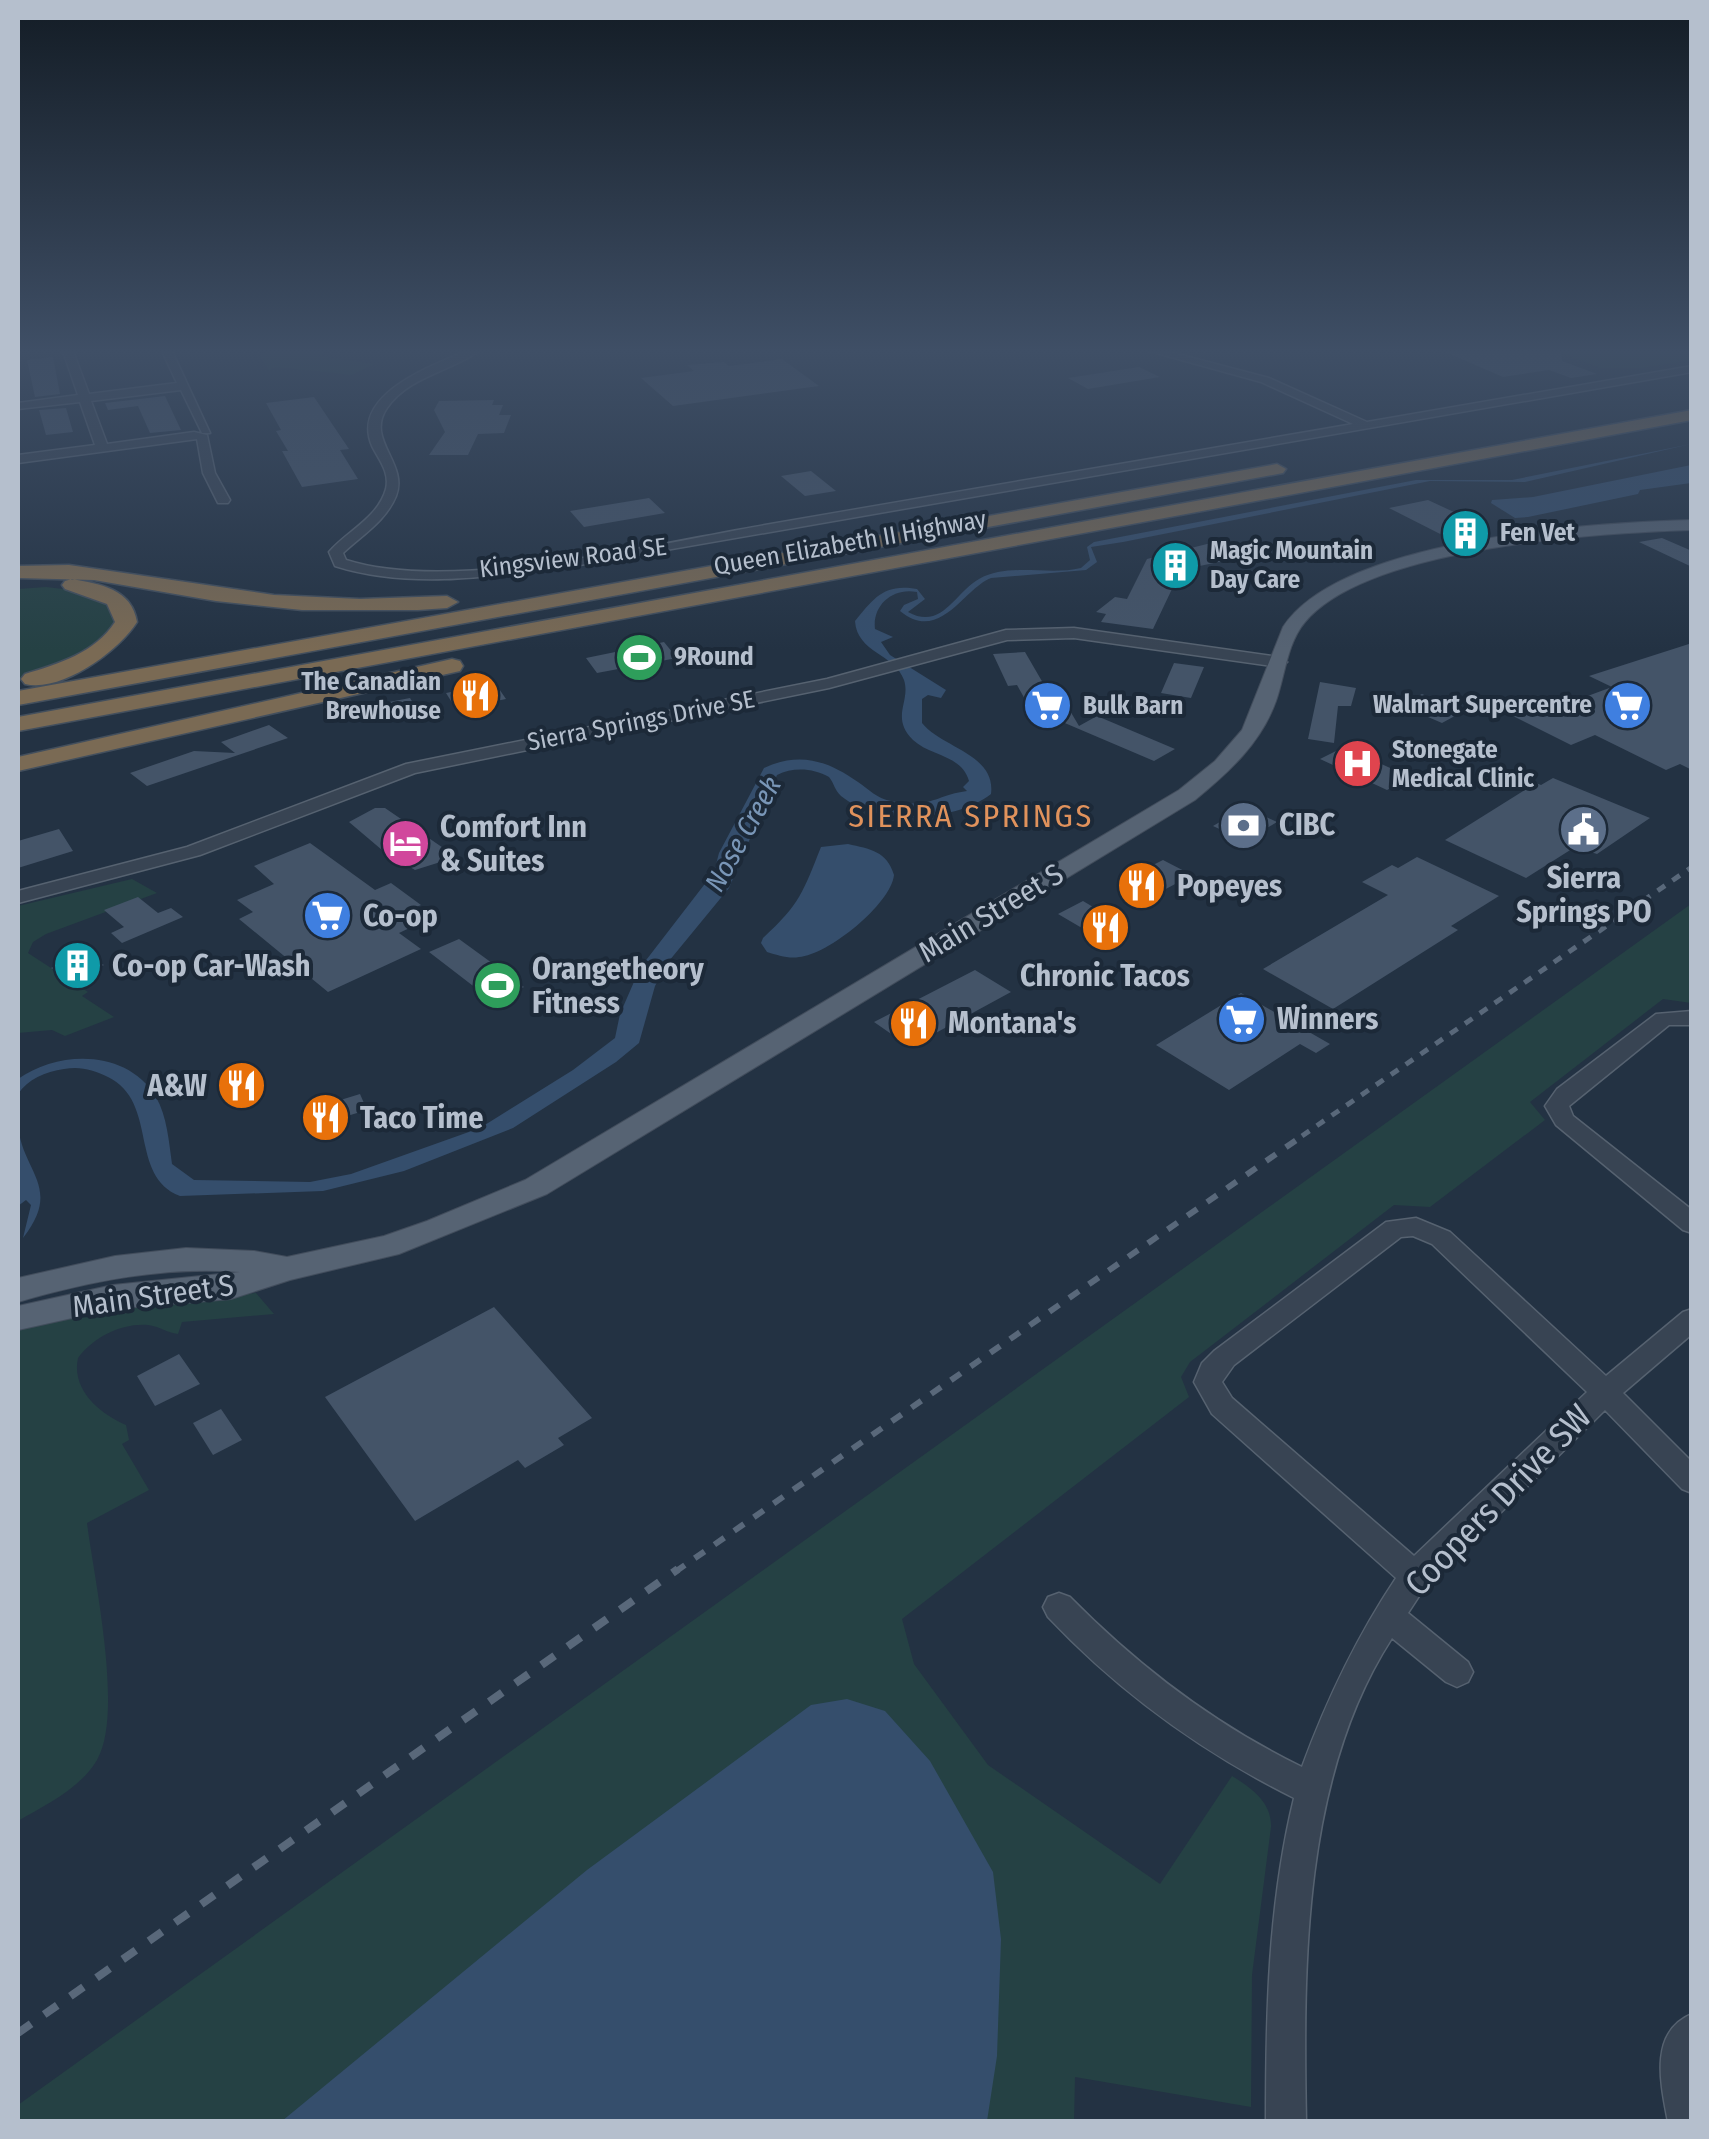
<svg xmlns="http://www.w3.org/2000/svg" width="1709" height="2139" font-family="'Fira Sans Condensed',sans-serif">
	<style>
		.green { fill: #254144 }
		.water { fill: #354e6c }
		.building { fill: #445468 }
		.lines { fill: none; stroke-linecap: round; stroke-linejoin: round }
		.minor-casing { stroke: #566270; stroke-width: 3 }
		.major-casing { stroke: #424d5c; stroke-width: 2 }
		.highway-casing { stroke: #434f5d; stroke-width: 3 }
		.minor { fill: #384453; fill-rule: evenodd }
		.major { fill: #566373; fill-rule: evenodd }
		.highway { fill: #7a6a54; fill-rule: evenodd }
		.rail-far2 { stroke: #59687a; stroke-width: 5; stroke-dasharray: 9 9; stroke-linecap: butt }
		.rail-far1 { stroke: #59687a; stroke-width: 6; stroke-dasharray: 12 12; stroke-linecap: butt }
		.rail { stroke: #59687a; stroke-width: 8; stroke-dasharray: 16 16; stroke-linecap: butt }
		.labels { text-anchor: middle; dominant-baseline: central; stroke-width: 8; stroke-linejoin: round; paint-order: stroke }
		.far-poi-label { font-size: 25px; font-weight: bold; fill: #b5bfcd; stroke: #1c2938; text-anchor: start }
		.far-street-label { font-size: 25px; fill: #b5bfcd; stroke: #1c2938 }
		.far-water-label { font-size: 28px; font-style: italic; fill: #7996b7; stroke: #1c2938 }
		.poi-label { font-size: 30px; font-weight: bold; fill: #b5bfcd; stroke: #1c2938; text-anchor: start }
		.street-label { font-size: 30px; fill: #b5bfcd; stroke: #1c2938 }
		.neighbourhood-label { font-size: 32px; letter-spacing: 2.5px; fill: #e0925c; stroke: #1c2938 }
		.near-street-label { font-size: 35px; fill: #b5bfcd; stroke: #1c2938 }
	</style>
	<rect width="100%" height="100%" fill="#233243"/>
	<path class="green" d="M270,351H317L324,352L319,356L374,364L352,375L276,367L269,370L259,356Z
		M1555,351H1691V360L1640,368H1601Z
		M46,587L71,590L113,604L119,620L100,647L18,679V589Z
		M132,879L157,893L46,934L33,942L28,953L88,992L82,996L114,1017L65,1036L52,1030L18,1033V906Z
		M1691,904V1003L1663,999L1530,1102L1545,1120L1430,1207L1394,1205L1190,1362L1181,1377L1189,1397L902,1619L914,1664L988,1765L1160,1884L1232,1776C1252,1788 1272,1803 1271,1827L1252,1975L1251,2107L1075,2077L1074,2122H18V2105Z
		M256,1293L274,1314L182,1322L178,1334C167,1333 159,1326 148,1325C121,1323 94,1337 78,1358C71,1390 100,1414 126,1425L129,1440L122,1444L149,1490L87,1523C94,1579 124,1714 97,1760C80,1789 45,1805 18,1821V1328L98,1309Z"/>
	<path class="water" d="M1691,444L1525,482L1430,481L1123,542L1091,547L1097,562L1086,570L991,578C964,588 940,644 900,611L904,605L918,599L917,592C893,587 872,605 875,629L893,637L881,642L890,655L946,690L941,698L928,695L922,699V723C942,748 996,754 991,794C955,822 878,826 841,796C834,789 835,785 829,777C813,768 793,767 777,775L729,888L669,961L655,986L639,1043L616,1062L513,1128L404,1171L323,1191L180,1196C128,1176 159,1102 108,1077C93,1070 81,1066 64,1069C45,1072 28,1079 18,1094V1079C59,1050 127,1049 156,1097C167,1116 169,1142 172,1164L194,1180L310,1182L351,1174L480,1128L573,1070L615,1038L620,1014L640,968L714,872L719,853L764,768C800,751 828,761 858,782C870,790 876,798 891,801C931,809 936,795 967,791L963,787L969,781C962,755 930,756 913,740C890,717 911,702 904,680C895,654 857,653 855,621C874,598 884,583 917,589L925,599L908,612C942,631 955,592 979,579C1010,562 1048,576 1081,568L1090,560L1087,547L1094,542L1416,480H1512Z
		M1691,465V483L1640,490L1638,494L1528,517L1515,518L1491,503L1492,500L1533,497Z
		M848,844C870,849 887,851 894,875C891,904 828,955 799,957C789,959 777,955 767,952L761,943L763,938C800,904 803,892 821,847Z
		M18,1123C20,1171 64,1186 23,1238L31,1205L26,1200L18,1206Z
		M847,1699L885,1711L930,1761L993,1872L1001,1939L997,2056L987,2121H282L587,1870L811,1705Z"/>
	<path class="building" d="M1443,351H1561L1562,361L1597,374L1571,378L1549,370L1503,377Z
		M53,357L60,394L35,397L27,360Z
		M782,359L819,386L673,406L641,378L694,371L687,365L724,362L729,366Z
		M1139,367L1160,377L1088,389L1068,378Z
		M165,396L181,430L150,433L138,406L108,410L105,403Z
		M314,397L349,449L340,450L358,479L302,487L282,451H288L276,431L281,430L266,403Z
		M494,400L492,405H503L499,415H511L504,433L478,434L468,455H429L445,432L434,410L439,401Z
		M66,408L73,432L46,435L39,410Z
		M811,471L836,491L805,496L781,476Z
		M649,498L665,513L584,527L570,511Z
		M1428,500L1456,513L1452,514L1489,532L1452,540L1389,508Z
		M1662,538L1692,551V567L1639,542Z
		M1211,543L1237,558L1181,570L1153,629L1101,622L1106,614L1096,612L1115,597L1127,599L1147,559Z
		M664,642L677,658L597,673L586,658Z
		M1692,643V770L1680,764L1666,770L1595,735L1571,745L1509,714L1542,702L1555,708L1612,687L1589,676Z
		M1025,652L1043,683L1053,682L1079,726L1097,716L1175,749L1154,761L1053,718L1036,719L1017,685L1008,686L993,654Z
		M1174,663L1204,667L1191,698L1161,693Z
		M1320,682L1356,688L1351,706H1338L1334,743L1308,739Z
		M495,683L506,699L456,709L446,693Z
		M1422,694L1436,700L1464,711L1442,723L1400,705Z
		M410,698L419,713L371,723L363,707Z
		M269,725L288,738L147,786L130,773L194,751L235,753L221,742Z
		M1344,747L1410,777L1387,790L1320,759Z
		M1553,778L1650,818L1597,854L1575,847L1526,878L1445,840L1536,783L1541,785Z
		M1245,807L1277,822L1245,841L1213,826Z
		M375,808H385L452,854L446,857L450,859L415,870L382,850L349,822Z
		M59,829L73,851L18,868V841Z
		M310,843L375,890L391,883L421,905L405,912L420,923L399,933L421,949L328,992L239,919L253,912L237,900L274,884L254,866Z
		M1417,857L1499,896L1451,926L1458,930L1333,1009L1263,969L1388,895L1362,882L1392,865L1398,868Z
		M1163,860L1192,875L1149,898L1127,886V878Z
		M138,897L158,913L171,908L183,917L122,943L111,933L124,927L104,910Z
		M1083,901L1110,917L1124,925L1099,938L1058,914Z
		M459,939L492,963L524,987L494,1002L429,952Z
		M82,952L104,965L73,981L51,968Z
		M975,970L1011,992L910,1047L874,1022Z
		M1241,993L1330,1044L1316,1053L1300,1044L1229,1090L1156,1045Z
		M241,1072L263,1091L242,1101L221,1081Z
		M360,1094L367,1110L314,1126L308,1110Z
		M494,1307L592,1418L558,1438L564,1445L525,1468L518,1460L415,1521L325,1397Z
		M179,1354L200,1384L155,1406L137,1376Z
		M221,1409L242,1440L213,1455L193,1423Z"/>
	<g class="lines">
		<defs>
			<path id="minor" d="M63,351H73L89,394L177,383L162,351H172L210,433H202L181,390L91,401L107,444L194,432L207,435L215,473L230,500L228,503H218L203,473L197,439L18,463V455L95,445L80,402L18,409V403L78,395Z
				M466,351H479C451,371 408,377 387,408C365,440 409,463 396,496C386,521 362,535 343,553L346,560C451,594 654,544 765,525C961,491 1157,458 1353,424L1261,382L1149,351H1166L1269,378L1367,422L1692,366V372L574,566C496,576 411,590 335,566L329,552C347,531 378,518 386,489C390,472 379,460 372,446C350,395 431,366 466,351Z
				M1074,628L1279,657L1287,662L1279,667L1074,638L1007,640L829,688L415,773L200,855L18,903V891L187,847L406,764L827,679L1006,630Z
				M1692,1011V1025H1669L1569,1106L1573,1116L1692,1210V1233L1683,1230L1556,1125L1545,1106L1557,1089L1656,1014Z
				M1416,1218L1450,1232L1606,1376L1683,1312L1692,1309V1334L1623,1393L1692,1462V1493L1682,1489L1605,1410L1425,1587L1408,1613L1468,1662L1473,1672L1468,1682L1457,1687L1446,1682L1392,1638C1303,1775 1303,1964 1306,2122H1266C1266,2013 1268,1905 1294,1798C1200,1751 1120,1693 1048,1617L1043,1607L1048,1597L1059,1593L1070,1597C1139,1667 1214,1724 1302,1767C1327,1699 1356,1638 1396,1578L1212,1414L1194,1382L1202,1363L1214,1351L1386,1222ZM1413,1236L1432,1244L1587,1392L1414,1556L1232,1398L1222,1382L1234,1365L1401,1237Z
				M1692,2014V2122H1668C1661,2085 1648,2032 1692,2014Z"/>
			<path id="major" d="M1692,520V530C1597,533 1368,547 1305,622C1287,643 1285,676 1276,701C1261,743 1229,772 1195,800L547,1194L399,1254L290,1280L231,1299L113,1309L18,1330V1306L113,1285L240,1272C165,1266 90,1281 18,1302V1278L115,1256L186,1248L254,1251L287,1257L384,1236L427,1221L525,1180L1179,790L1215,761L1242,730L1283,627C1342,538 1591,523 1692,520Z"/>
			<path id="highway" d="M1692,410V420L18,731V717Z
				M1277,464L1286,469L1283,473L18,705V691Z
				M69,565L274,595L360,599L447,596L458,602L447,608L418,610H302L216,601L94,580L18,578V566Z
				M72,579C100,584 132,589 137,622C119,651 61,693 25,684L21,679L25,674C58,664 95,653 115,622L107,604L65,589L62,585L65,581Z
				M452,659L460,661L463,666L460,671L18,771V757Z"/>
		</defs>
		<use href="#minor" class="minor-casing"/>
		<use href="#major" class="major-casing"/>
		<use href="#highway" class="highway-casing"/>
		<use href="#minor" class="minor"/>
		<use href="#major" class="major"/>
		<use href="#highway" class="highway"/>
		<path class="rail-far2" d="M1302,1136L1692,867"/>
		<path class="rail-far1" d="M675,1572L1305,1134"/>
		<path class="rail" d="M18,2033L678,1569"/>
	</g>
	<linearGradient id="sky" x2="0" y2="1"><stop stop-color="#131c25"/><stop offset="0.54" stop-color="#3f4f66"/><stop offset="1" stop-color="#3f4f66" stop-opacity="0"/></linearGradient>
	<rect width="1709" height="650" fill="url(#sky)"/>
	<defs>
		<symbol id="building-disc" viewBox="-11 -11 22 22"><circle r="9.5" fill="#0f9aa8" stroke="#1c2938"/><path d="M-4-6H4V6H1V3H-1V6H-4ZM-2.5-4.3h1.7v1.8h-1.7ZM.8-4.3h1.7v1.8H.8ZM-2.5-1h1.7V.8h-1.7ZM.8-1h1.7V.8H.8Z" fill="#fff"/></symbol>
		<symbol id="stadium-disc" viewBox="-11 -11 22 22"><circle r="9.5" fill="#2e9e5b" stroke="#1c2938"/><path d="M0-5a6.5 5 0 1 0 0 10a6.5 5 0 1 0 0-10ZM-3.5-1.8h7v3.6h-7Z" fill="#fff"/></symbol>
		<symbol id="restaurant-disc" viewBox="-11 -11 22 22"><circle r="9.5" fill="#e8710a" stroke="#1c2938"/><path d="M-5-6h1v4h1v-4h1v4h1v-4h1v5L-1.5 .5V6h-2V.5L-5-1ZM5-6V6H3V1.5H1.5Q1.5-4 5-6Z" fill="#fff"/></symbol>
		<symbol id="supermarket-disc" viewBox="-11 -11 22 22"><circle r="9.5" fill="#3f7fe0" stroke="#1c2938"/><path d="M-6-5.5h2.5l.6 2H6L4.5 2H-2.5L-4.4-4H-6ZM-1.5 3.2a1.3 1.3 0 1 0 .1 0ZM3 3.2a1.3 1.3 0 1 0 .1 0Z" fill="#fff"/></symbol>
		<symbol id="hospital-disc" viewBox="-11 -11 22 22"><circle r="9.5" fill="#e0444e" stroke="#1c2938"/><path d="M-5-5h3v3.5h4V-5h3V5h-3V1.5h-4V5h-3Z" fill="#fff"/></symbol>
		<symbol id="bank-disc" viewBox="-11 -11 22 22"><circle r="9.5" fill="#5c6f8a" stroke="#1c2938"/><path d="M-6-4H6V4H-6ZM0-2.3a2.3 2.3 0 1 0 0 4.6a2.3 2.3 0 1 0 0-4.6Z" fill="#fff"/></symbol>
		<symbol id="civic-disc" viewBox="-11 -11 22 22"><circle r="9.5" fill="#5c6f8a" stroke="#1c2938"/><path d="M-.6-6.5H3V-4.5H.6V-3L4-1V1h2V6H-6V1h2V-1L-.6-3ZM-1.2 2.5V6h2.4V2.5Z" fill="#fff"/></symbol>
		<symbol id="hotel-disc" viewBox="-11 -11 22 22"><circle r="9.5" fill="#d1479c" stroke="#1c2938"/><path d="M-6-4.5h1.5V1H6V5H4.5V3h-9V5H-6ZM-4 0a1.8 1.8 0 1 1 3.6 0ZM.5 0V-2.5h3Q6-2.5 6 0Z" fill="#fff"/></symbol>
	</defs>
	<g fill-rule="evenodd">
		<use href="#building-disc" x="1438" y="506" width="55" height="55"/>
		<use href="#building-disc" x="1148" y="538" width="55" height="55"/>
		<use href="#stadium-disc" x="612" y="630" width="55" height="55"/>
		<use href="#restaurant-disc" x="448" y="668" width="55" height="55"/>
		<use href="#supermarket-disc" x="1600" y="678" width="55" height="55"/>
		<use href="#supermarket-disc" x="1020" y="678" width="55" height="55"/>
		<use href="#hospital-disc" x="1330" y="736" width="55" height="55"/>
		<use href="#bank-disc" x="1216" y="798" width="55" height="55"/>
		<use href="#civic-disc" x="1556" y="802" width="55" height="55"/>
		<use href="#hotel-disc" x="378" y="816" width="55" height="55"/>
		<use href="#restaurant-disc" x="1114" y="858" width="55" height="55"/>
		<use href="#supermarket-disc" x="300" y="888" width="55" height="55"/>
		<use href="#restaurant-disc" x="1078" y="900" width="55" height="55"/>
		<use href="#building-disc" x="50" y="938" width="55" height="55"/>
		<use href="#stadium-disc" x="470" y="958" width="55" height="55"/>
		<use href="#supermarket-disc" x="1214" y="992" width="55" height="55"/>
		<use href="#restaurant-disc" x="886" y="996" width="55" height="55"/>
		<use href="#restaurant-disc" x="214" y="1058" width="55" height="55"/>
		<use href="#restaurant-disc" x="298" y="1090" width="55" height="55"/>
	</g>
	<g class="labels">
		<g class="far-poi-label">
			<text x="1500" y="533">Fen Vet</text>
			<text x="1210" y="551">Magic Mountain<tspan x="1210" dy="29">Day Care</tspan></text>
			<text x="674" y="657">9Round</text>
			<text x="441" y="682" text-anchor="end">The Canadian<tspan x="441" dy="29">Brewhouse</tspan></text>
			<text x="1592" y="705" text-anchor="end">Walmart Supercentre</text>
			<text x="1083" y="706">Bulk Barn</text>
			<text x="1392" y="750">Stonegate<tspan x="1392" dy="29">Medical Clinic</tspan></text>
		</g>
		<g class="far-street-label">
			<text transform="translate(850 543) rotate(-10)">Queen Elizabeth II Highway</text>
			<text transform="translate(573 558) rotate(-7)">Kingsview Road SE</text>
			<text transform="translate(641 721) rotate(-11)">Sierra Springs Drive SE</text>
		</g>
		<g class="far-water-label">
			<text transform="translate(743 834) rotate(-61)">Nose Creek</text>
		</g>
		<g class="poi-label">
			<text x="1279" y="825">CIBC</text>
			<text x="440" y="827">Comfort Inn<tspan x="440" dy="34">&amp; Suites</tspan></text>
			<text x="1584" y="878" text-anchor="middle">Sierra<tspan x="1584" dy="34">Springs PO</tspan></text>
			<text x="1177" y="886">Popeyes</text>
			<text x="363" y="916">Co-op</text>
			<text x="112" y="966">Co-op Car-Wash</text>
			<text x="532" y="969">Orangetheory<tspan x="532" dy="34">Fitness</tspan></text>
			<text x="1105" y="976" text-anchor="middle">Chronic Tacos</text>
			<text x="1277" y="1019">Winners</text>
			<text x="948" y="1023">Montana's</text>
			<text x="207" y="1086" text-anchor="end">A&amp;W</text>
			<text x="360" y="1118">Taco Time</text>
		</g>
		<g class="street-label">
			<text transform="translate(991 913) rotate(-31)">Main Street S</text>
			<text transform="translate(153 1296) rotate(-8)">Main Street S</text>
		</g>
		<g class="neighbourhood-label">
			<text x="971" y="816">SIERRA SPRINGS</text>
		</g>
		<g class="near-street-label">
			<text transform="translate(1498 1500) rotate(-46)">Coopers Drive SW</text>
		</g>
	</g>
	<rect width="1709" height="2139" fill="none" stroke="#b5bfcd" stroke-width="40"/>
</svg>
